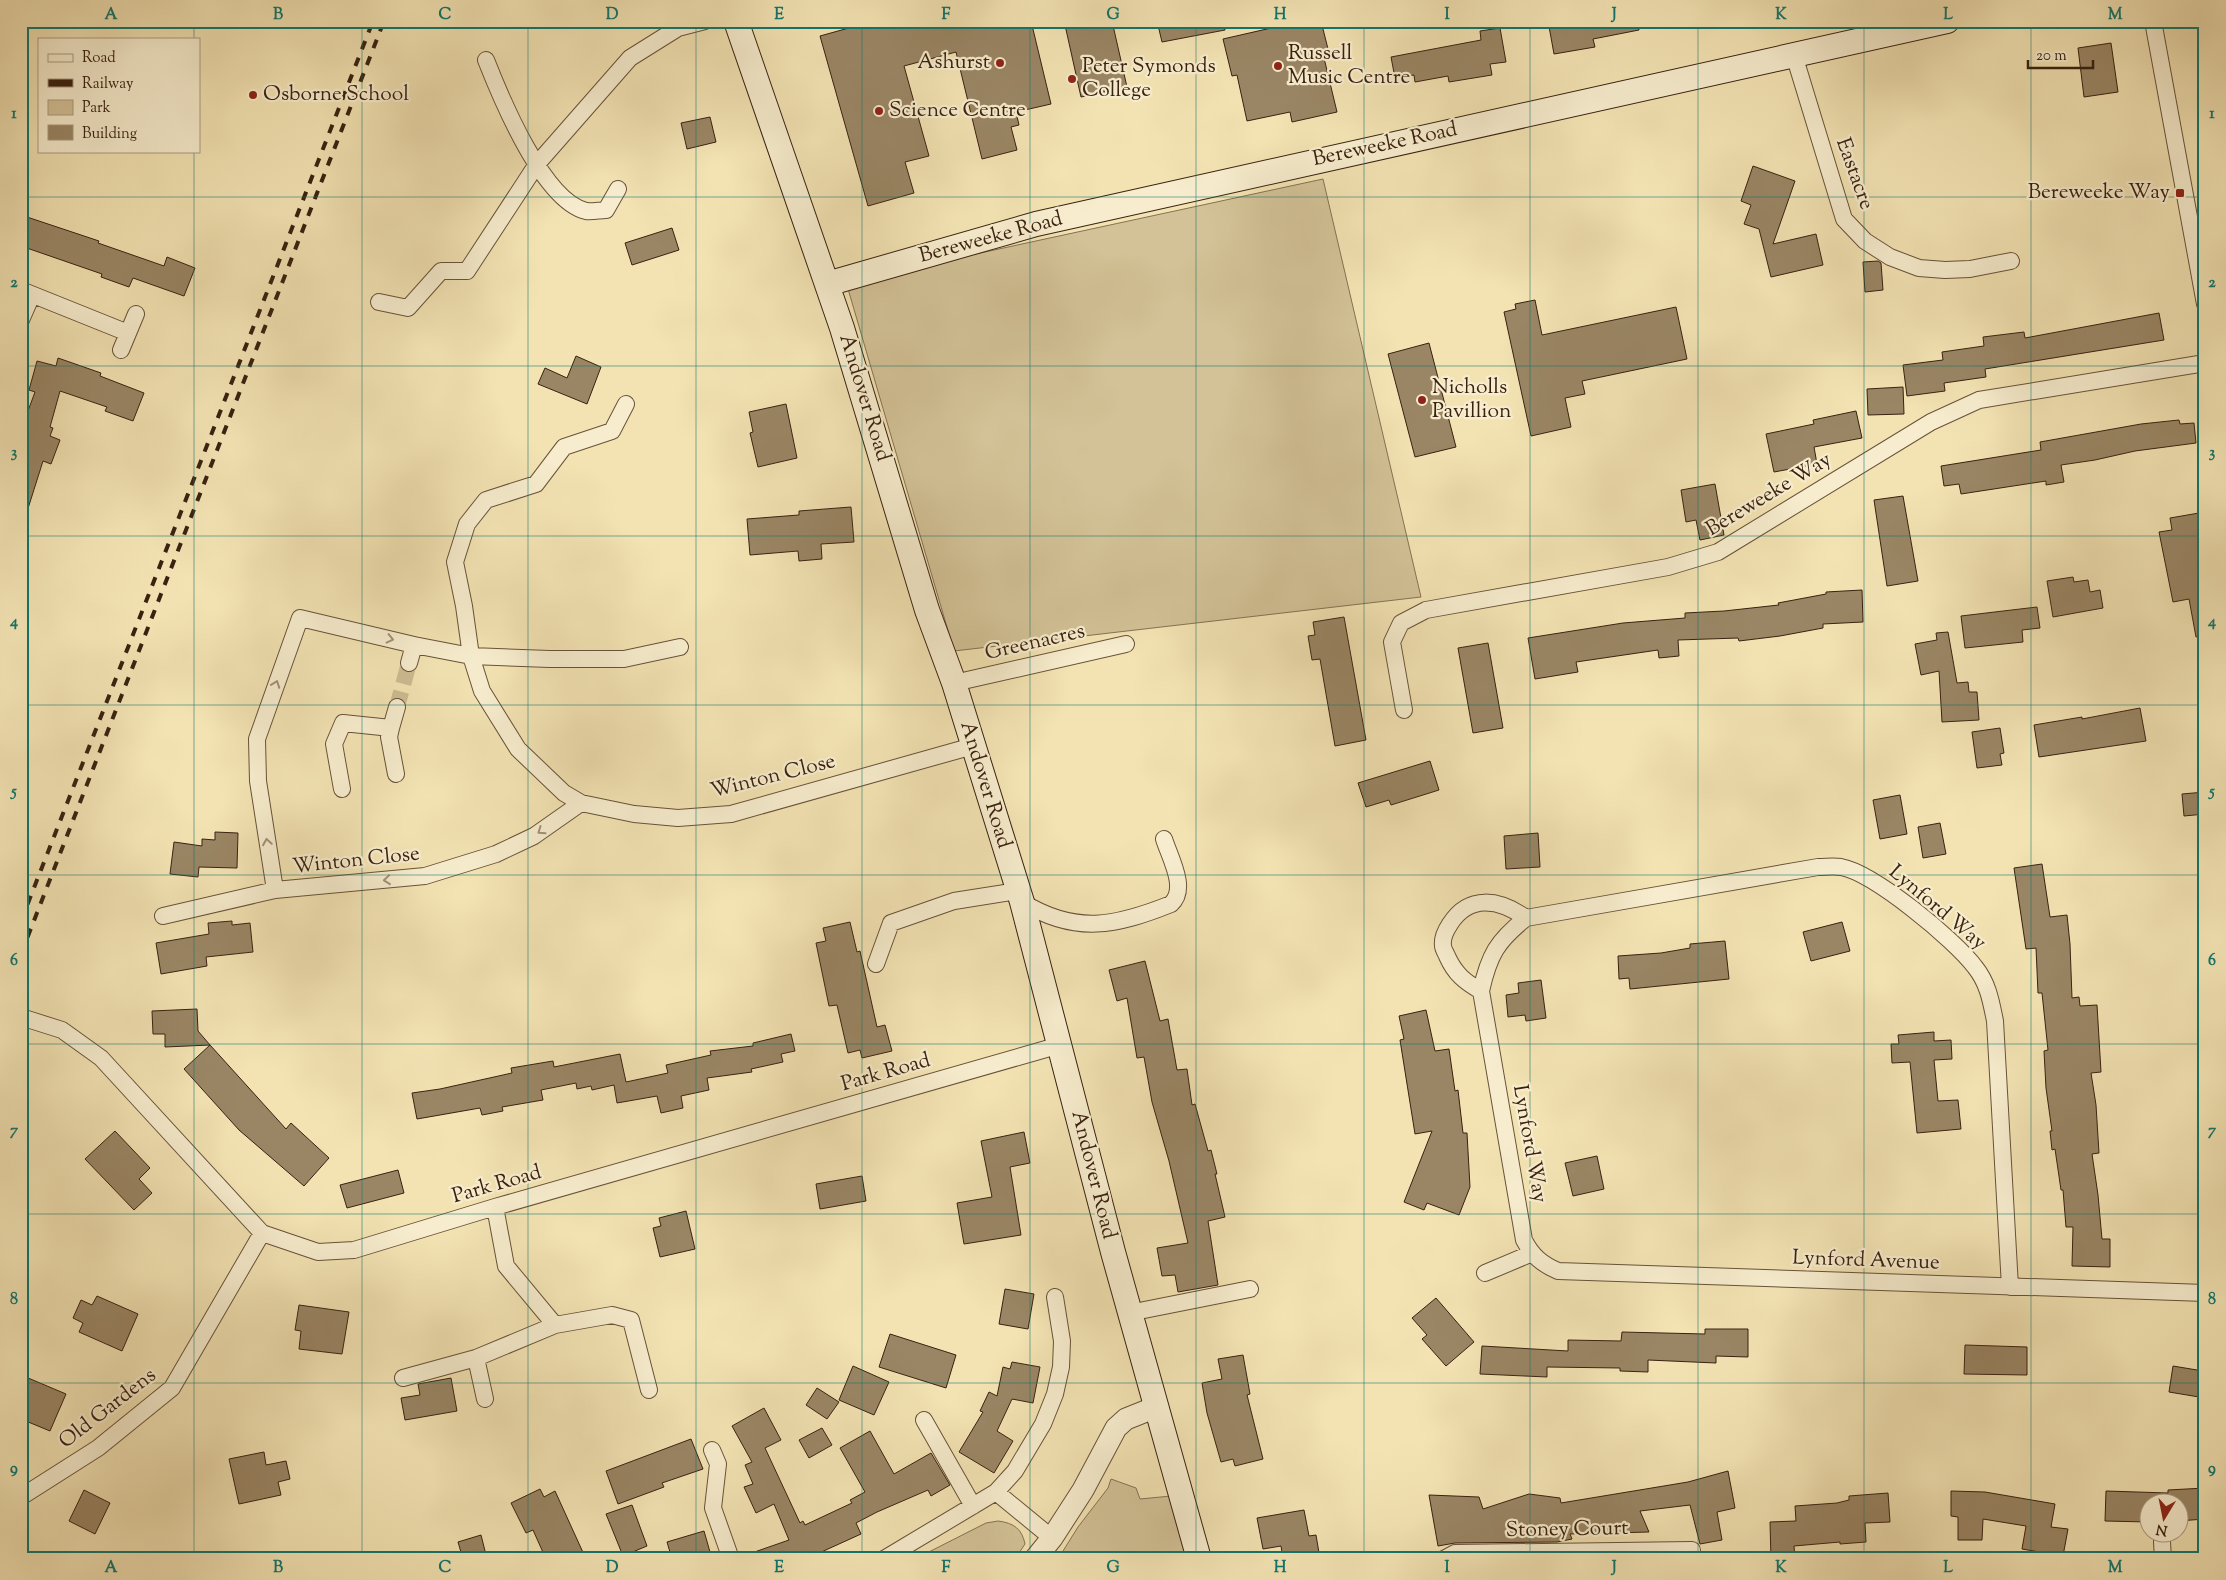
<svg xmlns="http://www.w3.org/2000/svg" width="2226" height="1580" font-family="'Sorts Mill Goudy',serif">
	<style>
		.green { fill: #d3c297; stroke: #867254 }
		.building { fill: #9a8665; stroke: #392110 }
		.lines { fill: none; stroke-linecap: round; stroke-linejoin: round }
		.minor-tunnel { stroke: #cebc92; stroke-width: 16; stroke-dasharray: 16 8; stroke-linecap: butt }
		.minor-casing { stroke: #685239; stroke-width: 18 }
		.tertiary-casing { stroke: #685239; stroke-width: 23 }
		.secondary-casing { stroke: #392110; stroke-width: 26 }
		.minor { stroke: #f7edce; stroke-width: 16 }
		.tertiary { stroke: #f7edce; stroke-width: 21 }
		.secondary { stroke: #f7edce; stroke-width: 24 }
		.rail { stroke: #392110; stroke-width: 4; stroke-dasharray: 9 9; stroke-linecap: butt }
		.oneway { stroke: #a29178 }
		.grid { fill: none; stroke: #0f766e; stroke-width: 1; stroke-opacity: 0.55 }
		.poi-dot { fill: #8f2418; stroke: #f7edce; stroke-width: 2 }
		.labels { text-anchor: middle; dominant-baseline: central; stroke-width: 4.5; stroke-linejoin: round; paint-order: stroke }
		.poi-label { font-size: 21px; fill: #392110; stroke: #f7edce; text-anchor: start }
		.street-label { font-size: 21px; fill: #392110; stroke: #f7edce }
		.neatline { fill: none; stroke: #0f766e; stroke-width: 2 }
		.grid-label { font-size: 16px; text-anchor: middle; font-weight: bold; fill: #0f766e }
	</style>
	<rect width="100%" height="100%" fill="#f3e3b3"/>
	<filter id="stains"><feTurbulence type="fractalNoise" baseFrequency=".004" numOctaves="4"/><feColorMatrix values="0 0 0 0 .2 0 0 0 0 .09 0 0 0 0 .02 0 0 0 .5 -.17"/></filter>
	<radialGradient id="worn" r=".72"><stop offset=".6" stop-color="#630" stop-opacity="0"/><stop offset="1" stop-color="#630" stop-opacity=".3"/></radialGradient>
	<path class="green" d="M1323,179L1421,597L954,651L846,282Z
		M1111,1479L1136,1488L1140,1499L1171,1496L1188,1559H1058L1078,1527L1108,1488Z
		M998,1521C1014,1523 1022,1529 1025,1544L1015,1559H915L986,1523Z"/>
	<path class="building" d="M874,21H1031L1051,104L1016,112L1019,125L1011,127L1017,150L982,159L956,52L904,66L929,156L905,162L914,193L868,206L820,36Z
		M1080,21H1112L1127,87L1081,97L1065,25Z
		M1157,21H1224L1225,30L1162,42Z
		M1302,21H1321L1330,57L1324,58L1337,112L1292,122L1290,112L1247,121L1237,75L1232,76L1223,39Z
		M1548,21H1638L1639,30L1593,39L1595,47L1554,54Z
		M1500,28L1506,62L1490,64L1492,75L1449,82L1448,76L1415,82L1414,75L1395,78L1391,57L1481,40L1480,31Z
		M2111,43L2118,92L2084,97L2078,48Z
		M710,117L716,142L687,149L681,123Z
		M1753,166L1795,181L1773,244L1816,234L1823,265L1771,277L1759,229L1744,224L1751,205L1741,201Z
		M21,215L99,241L98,243L164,266L167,257L195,268L184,296L133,278L129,287L101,277L102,274L21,246Z
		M672,228L679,250L632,265L625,243Z
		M1878,261L1881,263L1883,290L1865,292L1863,262Z
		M1535,300L1542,335L1676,307L1687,359L1582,381L1585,394L1565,398L1571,427L1531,436L1504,312L1516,309L1515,304Z
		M2159,313L2164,340L1985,369L1986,377L1944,383L1945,391L1907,396L1903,365L1943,360L1942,352L1984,346L1983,337L2024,332L2025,338Z
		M1429,343L1456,447L1415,457L1388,354Z
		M576,356L601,367L587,404L538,384L545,368L567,378Z
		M58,358L101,373L100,376L144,393L133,421L105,411L107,407L60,391L50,427L53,428L50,436L60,440L51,464L43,461L25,518H21V430L35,392L29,390L37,361L56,366Z
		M1903,387L1904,414L1868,415L1867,389Z
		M786,404L797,458L758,467L750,433L753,432L749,412Z
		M1856,411L1862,438L1814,447L1817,464L1774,472L1766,434L1814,424L1813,420Z
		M2179,420L2180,424L2194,423L2196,443L2135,451L2095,460L2061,465L2064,482L2046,485V481L1961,494L1959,484L1944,486L1941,466L2041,450L2040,442L2141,424Z
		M1715,484L1724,535L1700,540L1696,520L1686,522L1681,490Z
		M1903,496L1918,581L1887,586L1874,500Z
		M851,507L854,542L821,544L822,559L799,561L798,551L750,555L747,519L799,515V511Z
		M2199,513L2205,545V636L2196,637L2189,599L2173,602L2159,532L2172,530L2170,518Z
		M2073,577L2074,582L2088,580L2090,592L2100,590L2103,608L2053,617L2047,581Z
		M1862,590L1863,622L1823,624V628L1780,636L1739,641L1738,638L1678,640L1679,656L1659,658L1658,650L1576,662L1578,672L1535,679L1528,638L1623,623L1685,618V613L1724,611L1779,605L1778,603L1826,594V592Z
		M2037,607L2040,628L2022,630L2023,642L1965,648L1961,616Z
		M1344,617L1366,740L1335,746L1320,659L1312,660L1308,636L1315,635L1313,622Z
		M1948,632L1957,683L1968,682L1969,692H1977L1979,720L1942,722L1939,671L1921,675L1915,644L1937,640L1936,633Z
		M1488,643L1503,728L1473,733L1458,648Z
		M2140,708L2146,741L2039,757L2034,725L2082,717V719Z
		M2000,728L2004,753L2000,754L2002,765L1977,768L1972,732Z
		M1430,761L1439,790L1391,805L1389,800L1366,807L1358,783Z
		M2205,792V814L2184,816L2182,794Z
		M1900,795L1907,834L1880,839L1873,800Z
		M1940,823L1946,854L1923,858L1918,827Z
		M215,832L238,833L237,868L199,867L198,877L170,874L174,842L202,846V839L215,840Z
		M1538,833L1540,867L1506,869L1504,836Z
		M2042,864L2050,917L2067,915L2070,944L2072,998L2079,997L2080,1006L2097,1005L2101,1072L2091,1073L2096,1105L2099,1153L2092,1154L2098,1195L2102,1239H2110V1267L2072,1266L2073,1227H2066L2063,1190H2061L2055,1149L2052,1150L2050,1131H2052L2046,1088L2044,1051L2048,1050L2042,993H2038L2036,948L2026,949L2014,868Z
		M232,921V925L250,923L253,952L206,957L207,966L161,974L156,943L209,934L208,923Z
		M850,922L857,952L860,951L877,1027L885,1025L892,1051L862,1058L860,1050L848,1053L837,1005L829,1006L816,943L826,941L823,928Z
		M1842,922L1850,951L1811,961L1803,932Z
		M1725,941L1729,979L1630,989L1629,978L1619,979L1618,956L1661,953L1690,948V944Z
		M1145,961L1160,1021L1168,1019L1177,1070L1187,1069L1192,1105L1195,1104L1208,1151L1211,1150L1217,1174H1215L1225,1217L1208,1221L1218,1285L1178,1292L1175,1275L1162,1276L1157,1248L1188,1243L1169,1161L1152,1102L1144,1057L1137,1058L1127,998L1117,1001L1109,970Z
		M1541,980L1546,1018L1526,1021L1525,1015L1508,1017L1506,995L1519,993L1518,983Z
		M197,1009L198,1031L210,1045L165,1047V1034H153L152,1011Z
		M1426,1010L1435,1051L1449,1049L1455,1091L1458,1090L1463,1133H1467L1470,1187L1459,1215L1427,1203L1424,1210L1404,1202L1432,1131L1415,1134L1400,1040L1404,1039L1399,1016Z
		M1934,1032V1041L1951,1040L1952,1059L1934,1060L1938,1101L1958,1100L1961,1129L1917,1133L1910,1062L1892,1063L1891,1044H1899L1898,1035Z
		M791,1034L795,1051L781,1054L783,1062L751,1069L752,1072L707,1078L709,1090L681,1096L683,1108L661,1113L657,1096L617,1103L614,1085L592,1090L591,1086L577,1089L576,1083L541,1090L543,1100L502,1107L503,1111L482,1115L480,1108L417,1119L412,1093L440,1089L512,1073L511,1068L553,1061L554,1067L620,1054L626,1082L668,1073L666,1065L711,1055L710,1051L753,1046V1043Z
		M210,1045L286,1129L291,1123L329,1158L304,1186L239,1130L184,1069Z
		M115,1131L150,1168L139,1179L152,1193L134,1210L85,1159Z
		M1024,1132L1030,1163L1010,1167L1021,1235L964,1244L957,1203L992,1197L981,1141Z
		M1597,1156L1604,1189L1573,1196L1565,1163Z
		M398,1170L404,1193L347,1208L340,1185Z
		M862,1176L866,1201L820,1209L816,1184Z
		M686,1211L695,1249L660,1257L653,1228L661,1226L659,1218Z
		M1005,1289L1034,1294L1028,1329L999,1324Z
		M97,1296L138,1314L122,1351L79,1332L83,1323L73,1318L81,1300L92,1305Z
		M1436,1298L1474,1342L1446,1366L1422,1339L1427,1335L1412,1318Z
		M299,1305L349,1312L342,1354L299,1349L301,1331L295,1330Z
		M1705,1329H1748V1357L1716,1356V1363L1648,1360V1372L1620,1371V1368L1547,1367V1377L1480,1374L1482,1346L1568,1351V1340L1621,1341L1622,1332L1705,1334Z
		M890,1334L956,1355L946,1388L879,1367Z
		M1965,1345L2027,1347V1375L1964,1374Z
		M1243,1355L1250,1394L1247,1395L1263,1459L1235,1466L1233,1459L1221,1462L1207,1413L1202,1383L1222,1379L1218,1359Z
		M1012,1362L1040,1367L1033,1403L1012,1399L997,1431L1013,1441L994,1473L959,1452L983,1412L980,1411L989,1392L997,1396L1003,1367L1010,1369Z
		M853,1366L889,1382L874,1415L839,1400Z
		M2173,1366L2203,1371L2199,1397L2169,1392Z
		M21,1375L66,1394L50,1431L21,1419Z
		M451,1378L457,1411L405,1420L401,1398L420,1395L418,1384Z
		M817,1388L839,1402L827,1419L806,1405Z
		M764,1408L781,1440L765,1448L800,1523L803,1521L805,1525L852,1503L850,1500L865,1492L840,1448L870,1431L894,1474L931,1453L950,1485L931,1496L928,1490L877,1512L856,1523L861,1534L806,1559H743V1556L789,1540L774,1504L756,1513L744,1487L753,1484L745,1465L752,1462L732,1426Z
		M822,1428L832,1445L809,1458L799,1440Z
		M691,1439L703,1469L662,1483L664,1487L618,1504L606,1471Z
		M264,1452L266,1465L286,1461L290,1479L278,1482L281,1495L239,1504L229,1459Z
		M1728,1471L1735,1508L1717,1512L1722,1540L1700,1544L1690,1505L1640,1511L1649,1532L1570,1534L1572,1539L1557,1542L1455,1543L1438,1546L1429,1495L1479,1497L1483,1509L1529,1494L1560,1498L1561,1503L1688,1482Z
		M2205,1488V1519L2178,1521V1502H2148V1522L2105,1521L2106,1491L2168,1493V1490Z
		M540,1489L544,1497L555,1491L586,1559H546L533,1530L526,1533L511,1503Z
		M84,1490L110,1503L95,1534L69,1521Z
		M1951,1491L1985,1492L2055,1504L2051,1527L2068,1529L2063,1556L2022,1549L2026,1526L1983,1519L1982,1540H1958V1517L1951,1516Z
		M1888,1493L1890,1522L1865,1523L1866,1542L1840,1544V1542L1794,1546L1795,1559H1771L1770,1522L1796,1521L1795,1506L1837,1503L1849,1500V1496Z
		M632,1505L647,1546L623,1556L606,1514Z
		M1304,1510L1309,1536L1316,1535L1320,1559H1283L1281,1546L1263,1549L1257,1518Z
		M704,1531L712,1559H672L667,1542Z
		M481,1535L487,1559H463L458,1542Z"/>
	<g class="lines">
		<path class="minor-tunnel" d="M397,707L409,663"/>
		<defs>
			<path id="minor" d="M2153,21L2205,304
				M1794,55L1844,219L1865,241L1890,257L1919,268L1945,270L1970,269L2011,261
				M486,60C501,98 543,201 586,211C592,212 600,210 606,210L618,189
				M21,290L128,333
				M379,302L408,308L441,271H467L537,164L630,58L678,28L705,21
				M21,320L32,295
				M121,350L136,314
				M626,404L612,431L564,447L536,484L486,500L467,524L455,562L464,606L471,656L482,691L518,749L564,793L581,803L634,814L678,818L731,814L973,746
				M409,663L414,645
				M954,683L1126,644
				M1404,710L1392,642L1401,623L1426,610L1668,567L1718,552L1931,422L1979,400L2205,363
				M391,728L389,737L396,774
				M342,789L334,744L343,723L391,728L397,707
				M275,890L258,781L257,739L300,618L414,645L471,656L550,659H624L680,647
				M1022,902C1076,935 1116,926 1171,904C1188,889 1170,858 1164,839
				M163,916L275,890L425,876L496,854L534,836L581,803
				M876,964L891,923L954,901L1018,891
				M1481,991C1465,982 1455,974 1447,956C1446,953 1443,949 1443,946C1442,939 1446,930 1450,924C1469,894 1499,899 1526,918
				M21,1017L62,1030L101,1058L262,1233L318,1252L354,1250L495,1207L1060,1045
				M495,1207L506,1266L555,1325
				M1485,1273L1530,1254
				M2010,1287L1995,1021C1991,1001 1988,983 1975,967C1955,940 1874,873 1841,867C1834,866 1826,867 1818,867L1526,918C1497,941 1489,955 1481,991L1524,1240C1532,1256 1542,1264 1558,1271L2205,1293
				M1129,1313L1250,1289
				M476,1358L485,1399
				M403,1378L476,1358L555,1325L612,1315L631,1320L649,1390
				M924,1420L973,1506
				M712,1450L718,1464L713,1508L731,1559
				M996,1492L1052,1538
				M21,1497L98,1448L172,1388L262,1233
				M2162,1542L2163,1559
				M884,1559L996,1492L1015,1471L1043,1424L1055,1394L1061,1367L1062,1341L1055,1297
				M1444,1559L1455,1553L1692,1550"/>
			<path id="tertiary" d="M1035,1559L1052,1538L1083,1490L1116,1428L1126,1419L1156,1407"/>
			<path id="secondary" d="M736,21L842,328L927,610L954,683L1022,902L1113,1252L1199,1559
				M827,284L1036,224L1947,21"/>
		</defs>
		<use href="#minor" class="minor-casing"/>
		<use href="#tertiary" class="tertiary-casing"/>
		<use href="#secondary" class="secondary-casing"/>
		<use href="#minor" class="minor"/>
		<use href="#tertiary" class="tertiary"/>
		<use href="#secondary" class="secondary"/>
		<path class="rail" d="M21,921L373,21
			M21,954L384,21"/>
	</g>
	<defs><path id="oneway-chevron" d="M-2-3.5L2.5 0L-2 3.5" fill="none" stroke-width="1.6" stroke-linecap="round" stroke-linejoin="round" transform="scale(1.25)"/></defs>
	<g class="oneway">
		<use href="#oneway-chevron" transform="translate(390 639) rotate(13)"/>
		<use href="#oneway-chevron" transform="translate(276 684) rotate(-70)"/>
		<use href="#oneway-chevron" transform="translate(541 831) rotate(145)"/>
		<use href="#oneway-chevron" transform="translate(267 842) rotate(-99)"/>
		<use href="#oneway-chevron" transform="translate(387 880) rotate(174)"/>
	</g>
	<path class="grid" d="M194,21V39M362,21V1559M528,21V1559M696,21V1559M862,21V1559M1030,21V1559M1196,21V1559M1364,21V1559M1530,21V1559M1698,21V1559M1864,21V1559M2031,21V1559M194,151V1559M21,197H2205M21,366H2205M21,536H2205M21,705H2205M21,875H2205M21,1044H2205M21,1214H2205M21,1383H2205"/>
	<g class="poi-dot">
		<circle cx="1000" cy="63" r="5"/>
		<circle cx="1278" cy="66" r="5"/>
		<circle cx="1072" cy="79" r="5"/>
		<circle cx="253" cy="95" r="5"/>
		<circle cx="879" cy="111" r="5"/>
		<rect x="2175" y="188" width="10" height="10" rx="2.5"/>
		<circle cx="1422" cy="400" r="5"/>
	</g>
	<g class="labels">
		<g class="poi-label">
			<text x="1288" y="54">Russell<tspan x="1288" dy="24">Music Centre</tspan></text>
			<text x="990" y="63" text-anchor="end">Ashurst</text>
			<text x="1082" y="67">Peter Symonds<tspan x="1082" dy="24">College</tspan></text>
			<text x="263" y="95">Osborne School</text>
			<text x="889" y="111">Science Centre</text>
			<text x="2170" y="193" text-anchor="end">Bereweeke Way</text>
			<text x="1432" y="388">Nicholls<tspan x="1432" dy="24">Pavillion</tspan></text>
		</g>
		<g class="street-label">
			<text transform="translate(1385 145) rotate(-12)">Bereweeke Road</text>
			<text transform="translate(1854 174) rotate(70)">Eastacre</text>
			<text transform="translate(991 238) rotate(-15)">Bereweeke Road</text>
			<text transform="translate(864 398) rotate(73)">Andover Road</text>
			<text transform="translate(1769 495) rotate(-31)">Bereweeke Way</text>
			<text transform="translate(1035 643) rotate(-13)">Greenacres</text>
			<text transform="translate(773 777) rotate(-14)">Winton Close</text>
			<text transform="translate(985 785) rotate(73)">Andover Road</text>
			<text transform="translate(356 861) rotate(-6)">Winton Close</text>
			<text transform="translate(1937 908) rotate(40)">Lynford Way</text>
			<text transform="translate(886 1073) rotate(-16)">Park Road</text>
			<text transform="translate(1529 1144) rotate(80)">Lynford Way</text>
			<text transform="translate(1093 1175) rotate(76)">Andover Road</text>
			<text transform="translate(497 1185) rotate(-16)">Park Road</text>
			<text transform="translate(1866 1261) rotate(2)">Lynford Avenue</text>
			<text transform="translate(108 1409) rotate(-38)">Old Gardens</text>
			<text transform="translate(1567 1530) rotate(-1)">Stoney Court</text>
		</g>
	</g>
	<rect width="2226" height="1580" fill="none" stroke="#f3e3b3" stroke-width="55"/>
	<rect x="38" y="38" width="162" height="115" fill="#f7edce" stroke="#ab9b82"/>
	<rect x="48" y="54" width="25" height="8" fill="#f7edce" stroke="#ab9b82"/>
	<text x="82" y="62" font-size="15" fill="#392110">Road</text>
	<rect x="48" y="79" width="25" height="8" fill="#392110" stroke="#ab9b82"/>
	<text x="82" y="88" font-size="15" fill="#392110">Railway</text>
	<rect x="48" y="100" width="25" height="15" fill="#d3c297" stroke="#ab9b82"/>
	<text x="82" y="112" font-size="15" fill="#392110">Park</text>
	<rect x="48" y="125" width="25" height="15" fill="#9a8665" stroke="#ab9b82"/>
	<text x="82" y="138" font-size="15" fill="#392110">Building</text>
	<g transform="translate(2164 1518) rotate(190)"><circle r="24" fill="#f7edce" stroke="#ab9b82"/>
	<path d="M0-4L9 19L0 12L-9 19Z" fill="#8f2418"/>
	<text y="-8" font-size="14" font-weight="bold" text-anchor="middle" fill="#392110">N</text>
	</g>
	<path d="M2028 60v8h65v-8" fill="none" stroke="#392110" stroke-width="2.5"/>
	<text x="2036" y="60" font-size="15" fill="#392110" stroke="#f7edce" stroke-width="4" paint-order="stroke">20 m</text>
	<rect x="28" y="28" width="2170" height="1524" class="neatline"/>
	<g class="grid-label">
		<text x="111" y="19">A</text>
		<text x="278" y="19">B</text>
		<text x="445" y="19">C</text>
		<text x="612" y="19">D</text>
		<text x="779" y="19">E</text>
		<text x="946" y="19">F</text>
		<text x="1113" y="19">G</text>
		<text x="1280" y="19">H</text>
		<text x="1447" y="19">I</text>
		<text x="1614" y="19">J</text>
		<text x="1781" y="19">K</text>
		<text x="1948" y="19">L</text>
		<text x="2115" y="19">M</text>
		<text x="14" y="118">1</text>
		<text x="2212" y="118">1</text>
		<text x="14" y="287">2</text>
		<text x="2212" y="287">2</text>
		<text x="14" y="457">3</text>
		<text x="2212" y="457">3</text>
		<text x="14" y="626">4</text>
		<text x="2212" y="626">4</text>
		<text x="14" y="796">5</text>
		<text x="2212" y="796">5</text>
		<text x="14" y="965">6</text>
		<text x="2212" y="965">6</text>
		<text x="14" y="1135">7</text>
		<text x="2212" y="1135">7</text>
		<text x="14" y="1304">8</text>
		<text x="2212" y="1304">8</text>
		<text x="14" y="1473">9</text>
		<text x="2212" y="1473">9</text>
		<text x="111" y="1572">A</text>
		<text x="278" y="1572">B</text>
		<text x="445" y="1572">C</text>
		<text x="612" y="1572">D</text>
		<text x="779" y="1572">E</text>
		<text x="946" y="1572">F</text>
		<text x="1113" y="1572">G</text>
		<text x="1280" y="1572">H</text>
		<text x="1447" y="1572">I</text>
		<text x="1614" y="1572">J</text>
		<text x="1781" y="1572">K</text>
		<text x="1948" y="1572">L</text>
		<text x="2115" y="1572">M</text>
	</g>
	<rect width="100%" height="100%" filter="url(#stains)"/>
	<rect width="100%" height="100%" fill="url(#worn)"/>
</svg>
